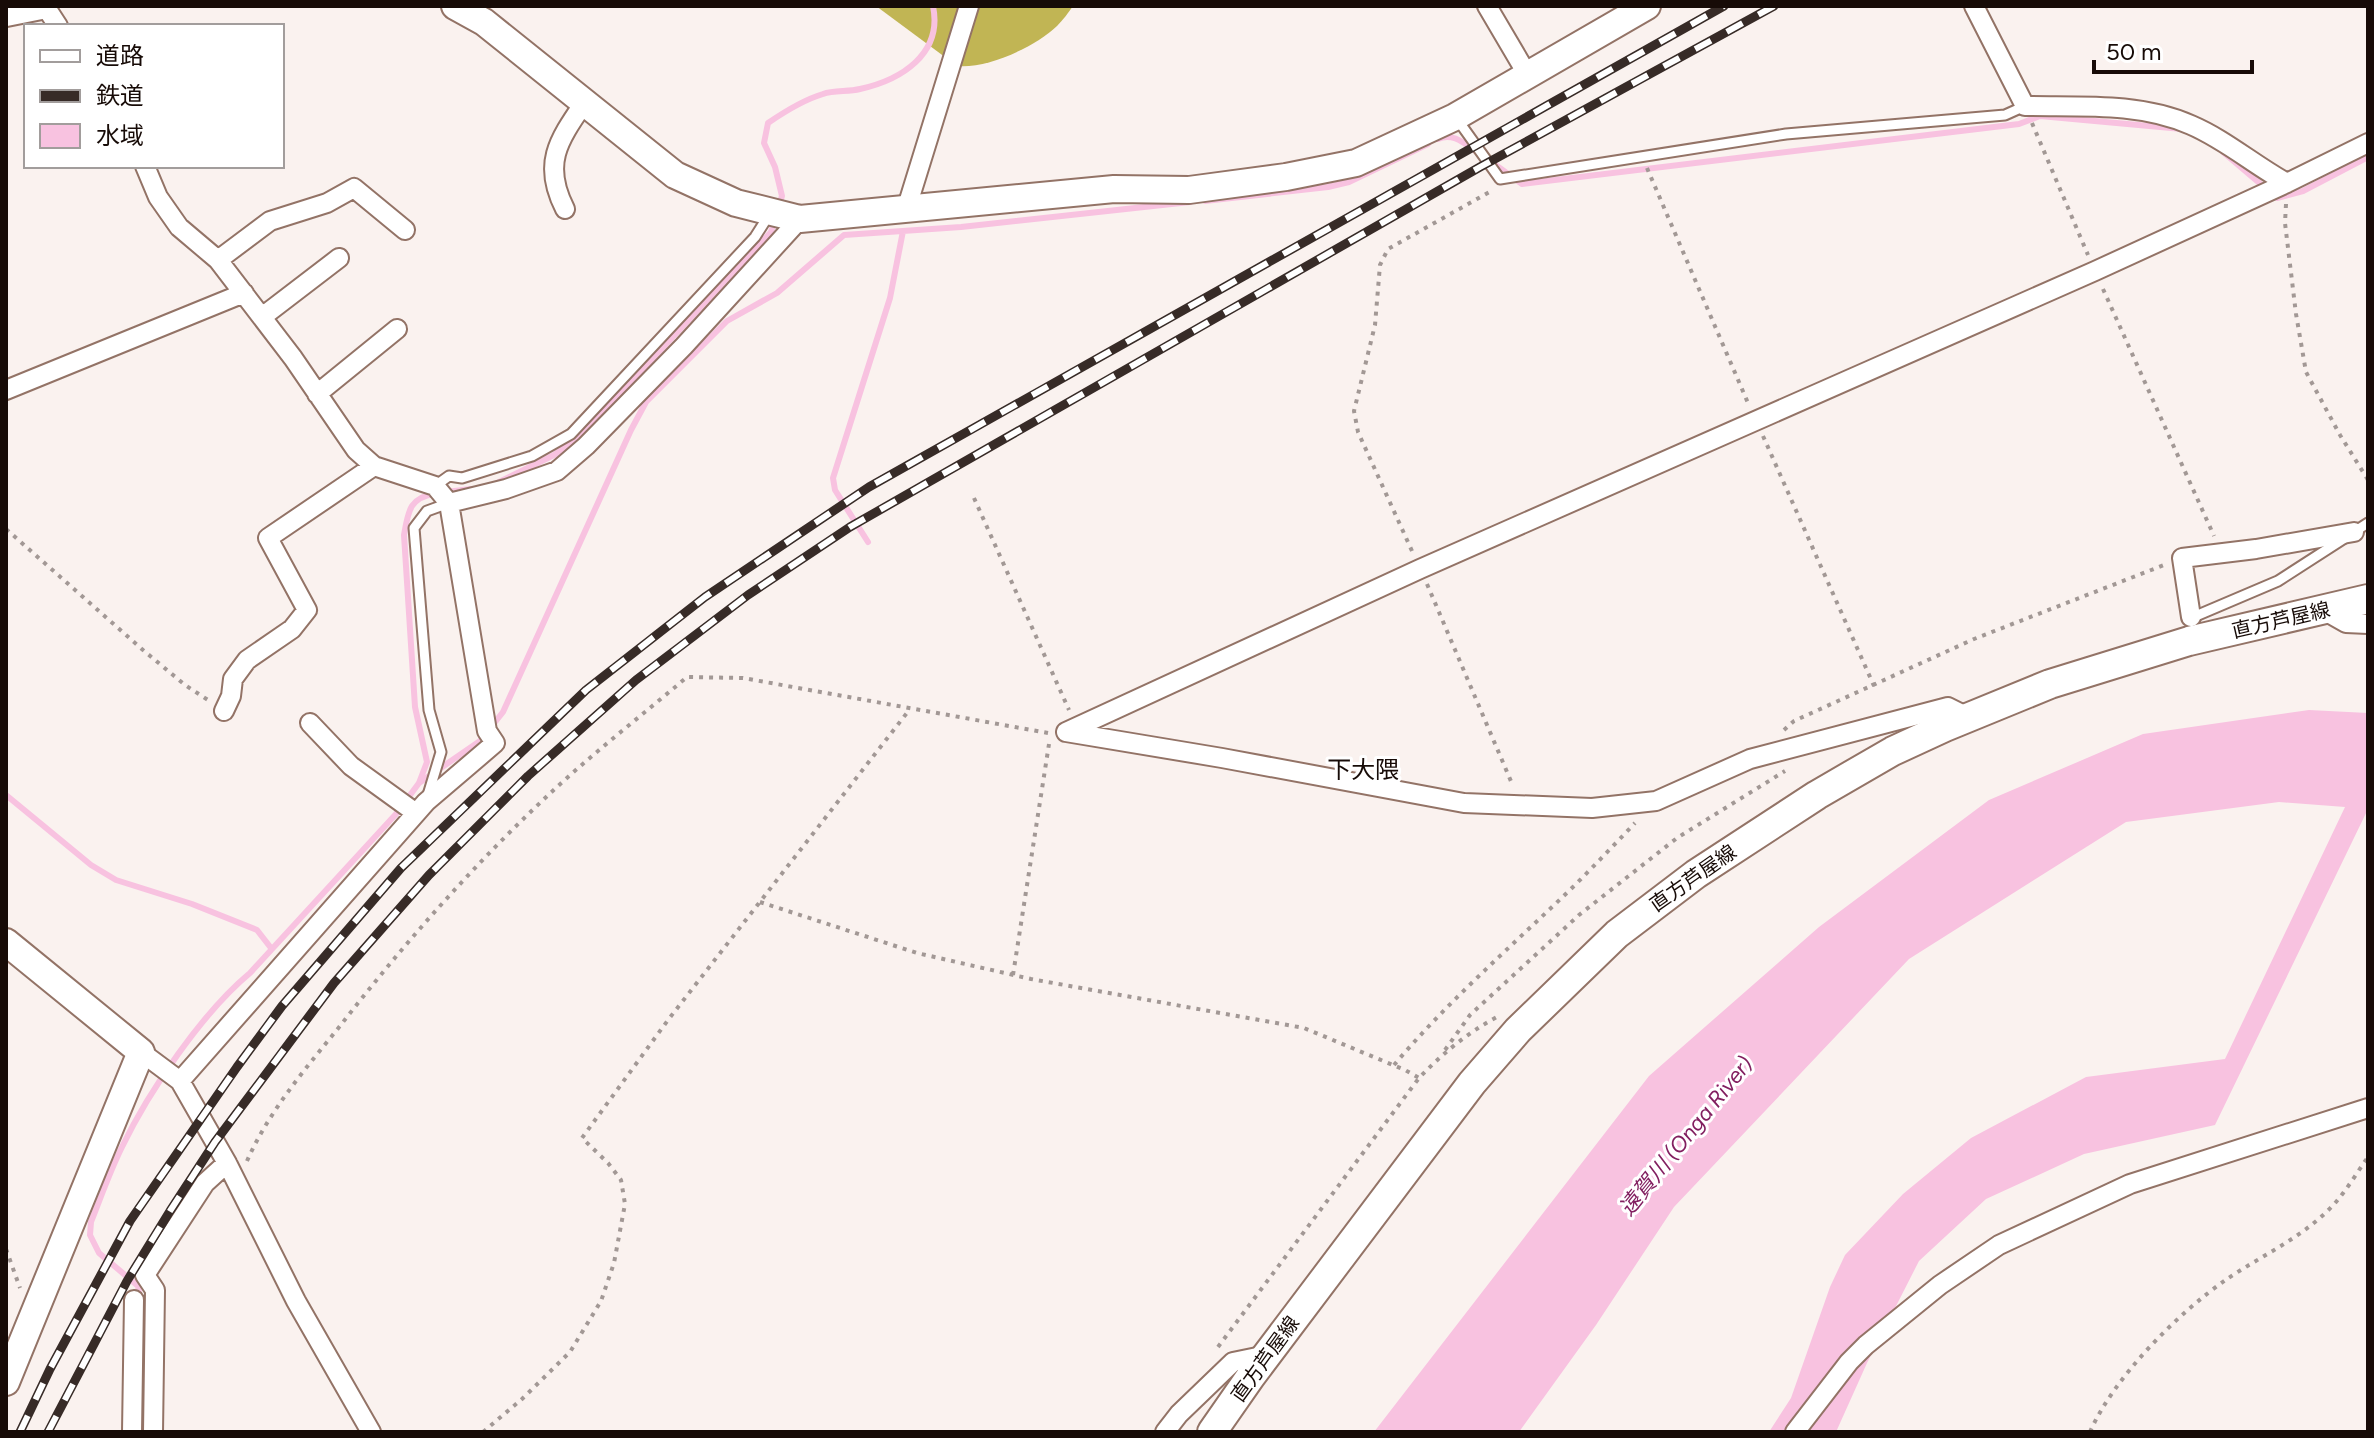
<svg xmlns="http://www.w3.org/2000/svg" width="2374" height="1438" font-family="Figtree,'Noto Sans JP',sans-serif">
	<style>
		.forest { fill: #c1b554 }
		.water { fill: #f8c2e0 }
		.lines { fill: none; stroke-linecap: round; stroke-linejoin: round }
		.stream { stroke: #f8c2e0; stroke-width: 6 }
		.lane-casing { stroke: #937366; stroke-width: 13 }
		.street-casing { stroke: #937366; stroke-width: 22 }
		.secondary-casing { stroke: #937366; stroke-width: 30 }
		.primary-casing { stroke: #937366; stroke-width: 32 }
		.path { stroke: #a29895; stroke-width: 4; stroke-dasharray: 4 6; stroke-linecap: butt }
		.lane { stroke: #fff; stroke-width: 9 }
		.street { stroke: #fff; stroke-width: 18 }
		.secondary { stroke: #fff; stroke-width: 26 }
		.primary { stroke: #fff; stroke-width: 28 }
		.rail-casing { stroke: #372b27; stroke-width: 9 }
		.rail { stroke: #fff; stroke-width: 6; stroke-dasharray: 18; stroke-linecap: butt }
		.labels { text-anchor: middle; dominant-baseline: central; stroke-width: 6; stroke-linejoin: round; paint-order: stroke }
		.street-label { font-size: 20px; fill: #170b07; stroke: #fff }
		.water-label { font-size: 22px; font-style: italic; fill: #821f60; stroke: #fff }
		.quarter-label { font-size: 24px; fill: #170b07; stroke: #fff }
	</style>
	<rect width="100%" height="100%" fill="#faf2ef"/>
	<path class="forest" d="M876,6H1073C1068,13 1063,20 1057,26C1035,47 987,69 957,66Z"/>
	<path class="water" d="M2309,710L2368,713V809L2215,1125L2084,1154L1986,1199L1919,1261L1867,1363L1836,1432H1769L1791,1398L1830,1287L1845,1255L1903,1194L1971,1138L2086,1077L2225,1059L2345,807L2279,802L2126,822L1909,959L1674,1207L1596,1325L1519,1432H1374L1649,1076L1819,927L1989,800L2143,734Z"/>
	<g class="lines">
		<path class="stream" d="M1438,139C1453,132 1465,144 1477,152
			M2223,152L2277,198L2303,191L2368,157
			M1490,161L1522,184L2019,124L2040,116L2182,129
			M1205,201L1328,187L1349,182L1428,144
			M778,208L782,196L775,167L764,143L768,123C784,112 803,100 823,94C834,90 848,92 860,89C901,80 943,54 933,6
			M493,485L554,455L581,435L771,232L775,219
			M446,492L471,489
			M868,542L835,490L833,478L890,298L903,231
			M419,783L480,741L503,712L631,430L646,402L727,321L777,293L844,235L961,227L1190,202
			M6,795L91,865L116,880L192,904L257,930L271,948
			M140,1301L138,1286L99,1253L90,1235L91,1222C101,1197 110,1171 122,1147C149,1091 202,1013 250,973L396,814L419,783L427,762L415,707L404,535C408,513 409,497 435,494"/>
		<defs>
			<path id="lane" d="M1457,119L1500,179L1786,134L2005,115L2025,106
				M435,486L449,476L462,478L532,456L571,434L755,237L769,215
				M2191,618L2278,581L2368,523
				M428,795L441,752L429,710L414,528L427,511L449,503"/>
			<path id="street" d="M45,6L58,26
				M1487,6L1527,74
				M1974,6L2025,106C2079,107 2140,102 2191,125C2226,140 2254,165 2287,183
				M145,166L158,197L179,227L218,260L293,358L356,450L374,466L435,486L449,503L506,489L557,471L586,446L684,346L800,219
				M565,209C542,164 558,141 584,103
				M906,210L969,6
				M218,260L270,221L327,203L354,188L405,230
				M262,317L339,258
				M6,390L244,293
				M317,394L397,329
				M2323,610L2346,623L2368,624
				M2191,617L2182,558L2256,549L2354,532
				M224,711L231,696L233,679L247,660L292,629L307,610L268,538L374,466
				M310,723L351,766L416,813
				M1066,732L1420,569L2095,271L2287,183L2368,143
				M1066,732L1222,758L1464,803L1592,808L1656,801L1750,759L1948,707L1968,717
				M141,1052L180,1081L227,1163L296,1301L371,1432
				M180,1081L426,802L495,743L487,731L449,503
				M132,1432L134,1300
				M153,1432L155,1290L145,1275L205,1183L227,1163
				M1165,1432L1179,1414L1233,1362L1267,1355
				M1795,1432L1849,1362L1866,1345L1940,1285L1999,1245L2130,1184L2368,1108"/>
			<path id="secondary" d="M455,6L484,22L675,175L736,203L800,219L1114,189L1189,190L1286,177L1356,163L1455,117L1647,6
				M6,13L41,6
				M6,942L141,1052L6,1382"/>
			<path id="primary" d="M1212,1432L1251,1376L1472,1083L1518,1030L1617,934L1696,874L1817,795L1893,751L1945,727L2050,684L2189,641L2368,599"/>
		</defs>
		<use href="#lane" class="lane-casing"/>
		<use href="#street" class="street-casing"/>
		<use href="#secondary" class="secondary-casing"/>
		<use href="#primary" class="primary-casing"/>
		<path class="path" d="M2032,123L2088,255
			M1647,168L1748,403
			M2286,204L2285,223L2296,314L2306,372L2340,435L2368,480
			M2103,289L2214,536
			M1763,436L1874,686
			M974,498L1069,710
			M6,529L143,650L185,685L208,700
			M1412,551L1358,432L1354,411L1375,325L1380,265L1388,249L1493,190
			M1427,584L1513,786
			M1784,730L1794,721L1974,639L2164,565
			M760,902L917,953L1031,979L1304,1028L1405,1070L1419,1078
			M1013,975L1049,744
			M1445,1050L1470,1015L1579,915L1677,838L1785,771
			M1394,1065C1449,1000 1513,945 1574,886C1595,865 1615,844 1635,823
			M247,1161C269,1111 306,1068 340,1026C402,946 470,869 543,800C588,757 640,717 687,677L743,678L1048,733
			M6,1249L20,1288
			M1218,1347L1419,1078C1442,1054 1467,1033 1497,1017
			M483,1432L522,1399L570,1352L601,1301L614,1263L625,1204L621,1180L608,1163L582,1138L668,1020L910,709
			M2090,1432C2114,1377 2178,1313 2227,1279C2264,1254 2306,1236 2336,1202C2348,1188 2358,1171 2368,1157"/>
		<use href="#lane" class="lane"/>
		<use href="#street" class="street"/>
		<use href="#secondary" class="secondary"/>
		<use href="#primary" class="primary"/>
		<defs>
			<path id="rail" d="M20,1432L50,1369L130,1221L237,1067L282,1006L401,868L586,690L705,597L869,487L1724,6
				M48,1432L127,1281L170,1211L215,1142L334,983L429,875L528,776L636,680L748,595L850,527L1480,167L1774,6"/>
		</defs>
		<use href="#rail" class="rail-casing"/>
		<use href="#rail" class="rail"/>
	</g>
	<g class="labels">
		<g class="street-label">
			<text transform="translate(2281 620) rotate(-13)">直方芦屋線</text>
			<text transform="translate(1693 878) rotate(-35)">直方芦屋線</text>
			<text transform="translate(1265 1359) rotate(-54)">直方芦屋線</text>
		</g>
		<g class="water-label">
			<text transform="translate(1686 1136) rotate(-51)">遠賀川 (Onga River)</text>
		</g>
		<g class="quarter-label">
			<text x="1363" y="769">下大隈</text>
		</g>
	</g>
	<rect width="2374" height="1438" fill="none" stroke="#170b07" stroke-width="16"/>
	<rect x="24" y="24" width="260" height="144" fill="#ffffff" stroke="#a29d9c" stroke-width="2"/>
	<rect x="40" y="50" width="40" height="12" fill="#ffffff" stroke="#a29d9c" stroke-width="2"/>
	<text x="96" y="64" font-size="24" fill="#170b07">道路</text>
	<rect x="40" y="90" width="40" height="12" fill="#372b27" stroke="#a29d9c" stroke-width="2"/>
	<text x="96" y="104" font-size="24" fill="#170b07">鉄道</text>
	<rect x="40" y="124" width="40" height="24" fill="#f8c2e0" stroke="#a29d9c" stroke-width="2"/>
	<text x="96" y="144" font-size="24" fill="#170b07">水域</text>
	<path d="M2094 60v12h158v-12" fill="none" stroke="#170b07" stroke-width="4"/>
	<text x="2106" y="60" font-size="24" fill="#170b07" stroke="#ffffff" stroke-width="6" paint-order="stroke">50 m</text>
</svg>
